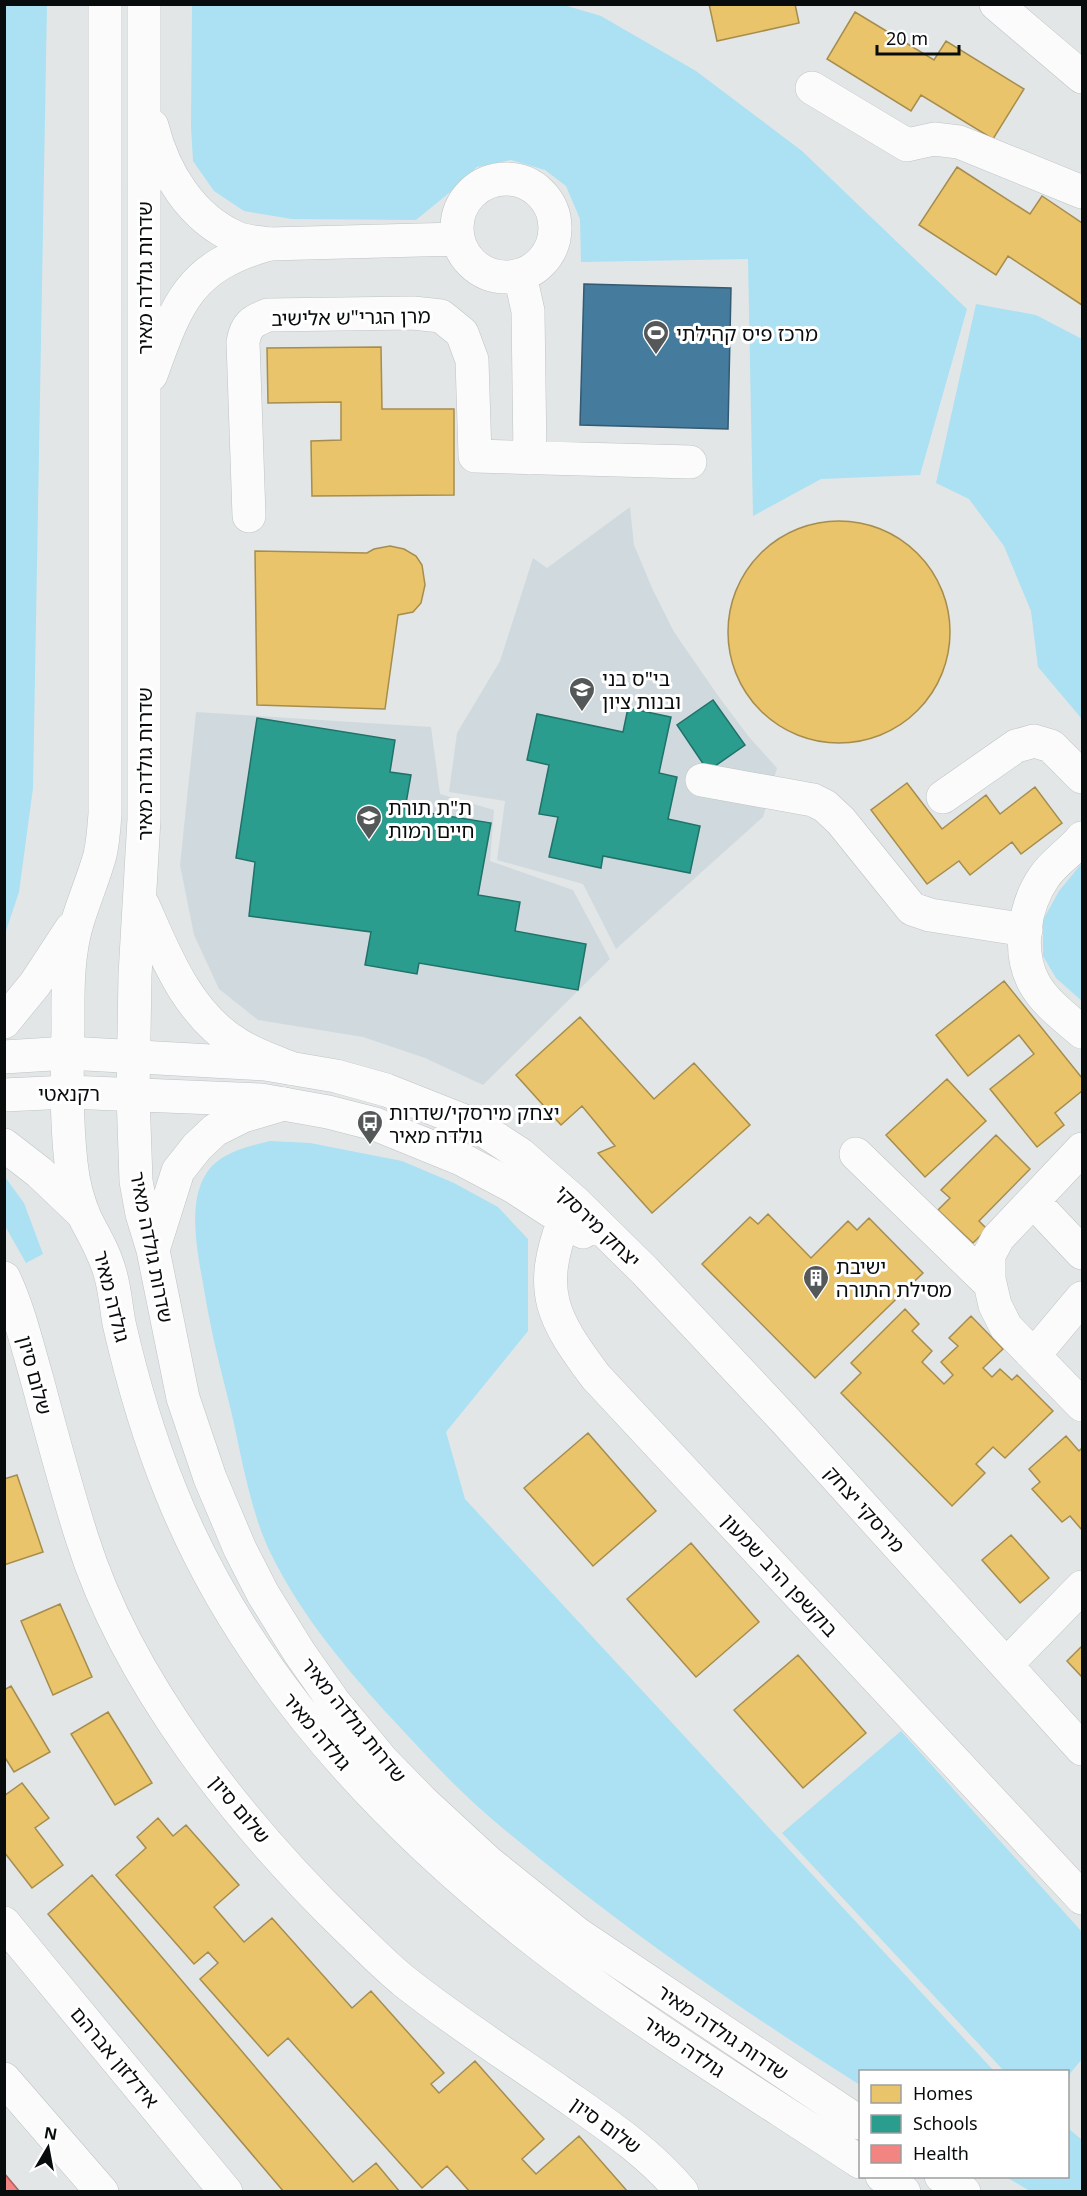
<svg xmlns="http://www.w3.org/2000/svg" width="1087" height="2196" font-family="'Noto Sans','Noto Sans Hebrew',sans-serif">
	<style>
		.built { fill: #d0dade }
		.green { fill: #abe1f2 }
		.homes { fill: #e9c46a; stroke: #a68d4e; stroke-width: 1.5 }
		.schools { fill: #2a9d8f; stroke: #207268; stroke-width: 1.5 }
		.health { fill: #f28482; stroke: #ac605f; stroke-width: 1.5 }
		.public { fill: #457b9d; stroke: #335a72; stroke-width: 1.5 }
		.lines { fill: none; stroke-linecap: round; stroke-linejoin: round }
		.minor-casing { stroke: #bfc3c4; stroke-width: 34 }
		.major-casing { stroke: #bfc3c4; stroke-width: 34 }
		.minor { stroke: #fbfbfb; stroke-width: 33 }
		.major { stroke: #fbfbfb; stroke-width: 33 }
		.labels { text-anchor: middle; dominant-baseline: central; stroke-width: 6; stroke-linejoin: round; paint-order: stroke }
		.street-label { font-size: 20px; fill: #090c0d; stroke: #fff }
		.poi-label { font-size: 20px; fill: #090c0d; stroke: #fff; text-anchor: start }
	</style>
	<rect width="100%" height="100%" fill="#e2e6e7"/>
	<path class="built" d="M630,507L634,545L652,588L674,632L719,697L749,737L777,768L763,817L616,949L583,884L497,860L505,801L449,792L457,733L500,661L533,558L547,568Z
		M196,712L431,727L440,794L494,810L490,861L573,890L610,959L483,1085L425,1058L363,1037L258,1020L219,989L194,935L180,865Z"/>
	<path class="green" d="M47,4L33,788L19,892L5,934L4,5Z
		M192,5H564L601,16L696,71L802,151L967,309L920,475L821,479L753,516L748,259L581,262L580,219L566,186L545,170L511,160L477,167L449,193L416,220L292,219L244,211L214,191L193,161L191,127Z
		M976,304L1036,315L1082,339V719L1038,667L1031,611L1004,546L969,499L936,483Z
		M1082,863V1001L1056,978L1043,956V920L1059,891Z
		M270,1141L310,1143L402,1161L454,1183L498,1207L528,1239V1331L446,1432L465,1499L994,2071L860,2072V2085C729,2002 602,1914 485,1813C453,1785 424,1753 395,1722C348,1671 302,1617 271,1554C252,1516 242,1461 233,1419C223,1378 212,1337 205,1295C199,1258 183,1197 212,1166C227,1151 250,1146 270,1141Z
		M5,1177L24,1203L43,1254L26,1263L5,1226Z
		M901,1731L1082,1932V2059L1068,2076V2072L1004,2071L782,1833Z
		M1068,2128L1082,2140V2191H1030L1006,2177L1068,2176Z"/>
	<path class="homes" d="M709,4H795L799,23L717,41Z
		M855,12L934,60L946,41L1024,89L993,139L921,95L911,111L827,59Z
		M957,167L1030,214L1042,196L1082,223V305L1008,256L996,275L919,225Z
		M381,347L382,409H454V495L312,496L311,441L341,440V402L268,403L267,348Z
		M728 632a111 111 0 1 1 222 0a111 111 0 1 1-222 0Z
		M390,546L404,549L416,556L422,565L425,585L421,603L413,612L398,615L385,709L257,705L255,551L367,553L374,549Z
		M907,783L942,829L986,795L1000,814L1035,787L1062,823L1021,854L1012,842L970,875L959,861L927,884L871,810Z
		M1004,981L1082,1078V1091L1055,1113L1064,1125L1037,1147L990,1089L1034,1054L1019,1035L968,1076L936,1035Z
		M580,1017L654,1099L694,1063L750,1125L652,1213L598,1153L615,1146L582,1106L561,1125L516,1075Z
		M947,1079L986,1121L925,1177L886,1135Z
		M996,1135L1030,1169L979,1221L987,1229L973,1243L938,1210L950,1198L941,1190Z
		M768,1214L811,1258L848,1221L857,1230L869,1218L923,1273L815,1378L702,1264L750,1217L758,1224Z
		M905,1309L919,1324L912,1331L932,1351L922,1362L944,1384L953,1375L941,1362L958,1346L949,1338L971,1316L1003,1349L983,1368L992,1377L1000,1369L1012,1380L1017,1375L1053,1411L1005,1458L993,1447L976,1464L985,1473L952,1506L841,1393L861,1373L851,1363Z
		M588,1433L656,1511L593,1566L524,1488Z
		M1066,1436L1079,1451L1082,1448V1530L1070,1516L1062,1522L1032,1489L1040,1482L1029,1469Z
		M17,1475L43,1552L4,1565V1479Z
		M1011,1535L1049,1578L1020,1603L982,1560Z
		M691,1543L759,1622L696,1677L627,1599Z
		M60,1604L92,1677L53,1695L21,1621Z
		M1082,1646V1677L1067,1661Z
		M798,1655L866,1733L803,1788L734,1710Z
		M11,1686L50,1752L14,1772L4,1756V1690Z
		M108,1712L152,1783L115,1805L71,1734Z
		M22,1783L49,1818L35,1828L63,1865L32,1888L4,1852V1796Z
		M158,1818L173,1836L186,1825L239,1885L214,1907L244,1942L272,1918L352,2008L371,1991L444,2073L431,2084L439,2093L475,2061L544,2139L522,2159L536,2174L579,2136L628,2192H470L447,2166L422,2188L288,2038L268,2056L200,1979L218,1963L208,1952L194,1964L116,1875L146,1848L137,1837Z
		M92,1875L353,2182L376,2163L400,2192H284L48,1914Z"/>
	<path class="schools" d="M713,700L745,745L708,771L677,725Z
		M628,708L671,717L659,773L677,777L668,819L700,826L690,873L603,856L601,868L549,857L558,817L539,814L549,765L527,760L537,714L623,732Z
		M257,718L395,740L390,772L411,775L405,809L491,823L478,895L520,902L515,931L586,944L578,990L419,963L417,974L365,965L371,932L249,916L255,862L236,858Z"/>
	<path class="health" d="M4,2173L20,2192H4Z"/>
	<path class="public" d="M584,284L731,288L728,429L580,425Z"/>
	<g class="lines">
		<defs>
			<path id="minor" d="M996,4L1082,77
				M812,88L907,145L934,139L959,142L1082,192
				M457 228a49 49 0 1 1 98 0a49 49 0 1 1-98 0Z
				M269,244L458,239
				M520,275L528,311L530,458
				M249,516L243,342C246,325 252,321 268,315L413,313L441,316L462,333L472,360L475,456L690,462
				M702,780L813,800L825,806L841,821L912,909L930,915L1026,930
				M943,797L1016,746L1034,741L1051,746L1082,777
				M1082,838C1071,852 1054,862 1044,877C1024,906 1017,951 1034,983C1045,1003 1066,1018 1082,1032
				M4,1057L68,1053L265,1064L336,1076L386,1090L477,1126L520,1154L576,1203L645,1271L784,1419L1082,1749
				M4,1095L68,1092L261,1100L328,1112L375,1124L461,1159L514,1187L583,1232
				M1082,1149L998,1238L989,1255V1279L995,1305L1006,1327L1082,1405
				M856,1154L990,1284
				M1033,1201L1082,1253
				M564,1220C537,1292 552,1318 596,1377L1082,1898
				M4,1278C19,1310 27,1345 37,1379C51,1432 65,1485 82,1538C128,1684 240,1824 349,1930C367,1947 385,1966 405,1982C454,2021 507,2055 559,2091C603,2122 648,2151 682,2192
				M1034,1355L1082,1298
				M1006,1665L1082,1587
				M4,1923L226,2192
				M4,2079L102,2192"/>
			<path id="major" d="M105,4V814C104,828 103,842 100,855C91,888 75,918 71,952C67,977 68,1003 68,1028C67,1073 66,1118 71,1163C73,1182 78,1202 86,1220C95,1237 105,1254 110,1273C115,1289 116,1307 119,1323C132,1380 149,1438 171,1492C248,1684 397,1837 560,1960C656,2032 760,2096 860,2162
				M144,4V819L135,975L133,1094L136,1181L142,1214L153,1250L183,1398L210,1478L240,1549L263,1594L299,1652L334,1702L382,1760L422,1801L488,1862L579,1935L860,2123
				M152,126C164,173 191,218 237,238C246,242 259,242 269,244
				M151,375C177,302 190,266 269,244
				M143,905C166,957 188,1015 239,1045C255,1055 274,1061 290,1068
				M4,1022L35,984L71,929
				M4,1145L39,1172L82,1213
				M153,1250L178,1171L197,1147L215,1130L243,1116L284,1104
				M882,2176L904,2192
				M941,2176L964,2192"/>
		</defs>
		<use href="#minor" class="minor-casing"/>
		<use href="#major" class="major-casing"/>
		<use href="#minor" class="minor"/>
		<use href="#major" class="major"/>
	</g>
	<defs>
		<symbol id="stadium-pin" viewBox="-11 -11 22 30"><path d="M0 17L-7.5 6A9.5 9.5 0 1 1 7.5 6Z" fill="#555859" stroke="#fff"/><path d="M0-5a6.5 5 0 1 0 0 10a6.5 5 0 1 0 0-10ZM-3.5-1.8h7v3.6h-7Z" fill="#fff"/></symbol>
		<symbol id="school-pin" viewBox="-11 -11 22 30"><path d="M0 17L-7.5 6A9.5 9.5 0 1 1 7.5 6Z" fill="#555859" stroke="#fff"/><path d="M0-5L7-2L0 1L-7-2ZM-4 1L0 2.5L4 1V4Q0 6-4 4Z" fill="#fff"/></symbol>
		<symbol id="bus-pin" viewBox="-11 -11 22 30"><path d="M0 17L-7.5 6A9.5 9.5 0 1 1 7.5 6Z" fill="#555859" stroke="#fff"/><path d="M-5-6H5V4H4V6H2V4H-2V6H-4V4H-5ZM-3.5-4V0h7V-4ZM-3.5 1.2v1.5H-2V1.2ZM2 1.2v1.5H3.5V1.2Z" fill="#fff"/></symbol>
		<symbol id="building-pin" viewBox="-11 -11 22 30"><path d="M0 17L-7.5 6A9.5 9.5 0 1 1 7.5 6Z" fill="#555859" stroke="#fff"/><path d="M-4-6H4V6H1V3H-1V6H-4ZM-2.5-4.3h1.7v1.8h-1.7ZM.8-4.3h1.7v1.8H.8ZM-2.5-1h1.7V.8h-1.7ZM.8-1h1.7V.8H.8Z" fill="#fff"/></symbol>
	</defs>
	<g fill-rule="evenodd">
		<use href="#stadium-pin" x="641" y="318" width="30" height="40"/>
		<use href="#school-pin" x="567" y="675" width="30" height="40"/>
		<use href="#school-pin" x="354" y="803" width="30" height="40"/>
		<use href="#bus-pin" x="355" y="1108" width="30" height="40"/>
		<use href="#building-pin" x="801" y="1263" width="30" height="40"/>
	</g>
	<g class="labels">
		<g class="street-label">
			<text transform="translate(144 278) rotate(-90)">שדרות גולדה מאיר</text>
			<text transform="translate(351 317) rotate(-1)">מרן הגרי"ש אלישיב</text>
			<text transform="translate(144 764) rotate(-90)">שדרות גולדה מאיר</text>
			<text x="69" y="1093">רקנאטי</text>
			<text transform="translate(598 1226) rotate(44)">יצחק מירסקי</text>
			<text transform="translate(152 1247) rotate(79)">שדרות גולדה מאיר</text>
			<text transform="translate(112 1296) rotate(76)">גולדה מאיר</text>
			<text transform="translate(35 1375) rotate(75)">שלום סיון</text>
			<text transform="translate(865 1509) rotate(48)">מירסקי יצחק</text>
			<text transform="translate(780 1575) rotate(47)">בוקשפן הרב שמעון</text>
			<text transform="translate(354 1720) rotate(51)">שדרות גולדה מאיר</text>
			<text transform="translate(317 1731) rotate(50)">גולדה מאיר</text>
			<text transform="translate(240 1809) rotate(50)">שלום סיון</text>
			<text transform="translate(723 2032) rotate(34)">שדרות גולדה מאיר</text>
			<text transform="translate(684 2046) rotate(34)">גולדה מאיר</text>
			<text transform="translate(115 2057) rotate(50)">אידלזון אברהם</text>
			<text transform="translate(606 2125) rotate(36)">שלום סיון</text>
		</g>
		<g class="poi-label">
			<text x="676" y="333">מרכז פיס קהילתי</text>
			<text x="602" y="678">בי"ס בני<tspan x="602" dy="23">ובנות ציון</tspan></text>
			<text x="388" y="807">ת"ת תורת<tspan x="388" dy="23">חיים רמות</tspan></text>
			<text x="389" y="1112">יצחק מירסקי/שדרות<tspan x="389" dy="23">גולדה מאיר</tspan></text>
			<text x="836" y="1266">ישיבת<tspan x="836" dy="23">מסילת התורה</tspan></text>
		</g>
	</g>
	<rect width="1087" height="2196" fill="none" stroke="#090c0d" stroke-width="12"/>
	<rect x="859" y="2070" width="210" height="108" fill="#ffffff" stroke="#9d9e9e" stroke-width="1.5"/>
	<rect x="871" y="2085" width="30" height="18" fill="#e9c46a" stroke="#9d9e9e" stroke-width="1.5"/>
	<text x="913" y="2100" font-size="18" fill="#090c0d">Homes</text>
	<rect x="871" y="2115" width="30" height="18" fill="#2a9d8f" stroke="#9d9e9e" stroke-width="1.5"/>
	<text x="913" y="2130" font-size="18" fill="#090c0d">Schools</text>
	<rect x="871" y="2145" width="30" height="18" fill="#f28482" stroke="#9d9e9e" stroke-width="1.5"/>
	<text x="913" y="2160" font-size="18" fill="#090c0d">Health</text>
	<g transform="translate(48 2148) rotate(10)" stroke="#ffffff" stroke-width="4.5" paint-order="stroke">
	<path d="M0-4.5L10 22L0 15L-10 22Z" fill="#090c0d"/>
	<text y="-9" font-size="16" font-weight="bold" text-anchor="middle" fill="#090c0d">N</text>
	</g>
	<path d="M877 45v9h82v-9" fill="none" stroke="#090c0d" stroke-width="3"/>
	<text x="886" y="45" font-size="18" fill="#090c0d" stroke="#ffffff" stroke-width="4.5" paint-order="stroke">20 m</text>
</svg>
